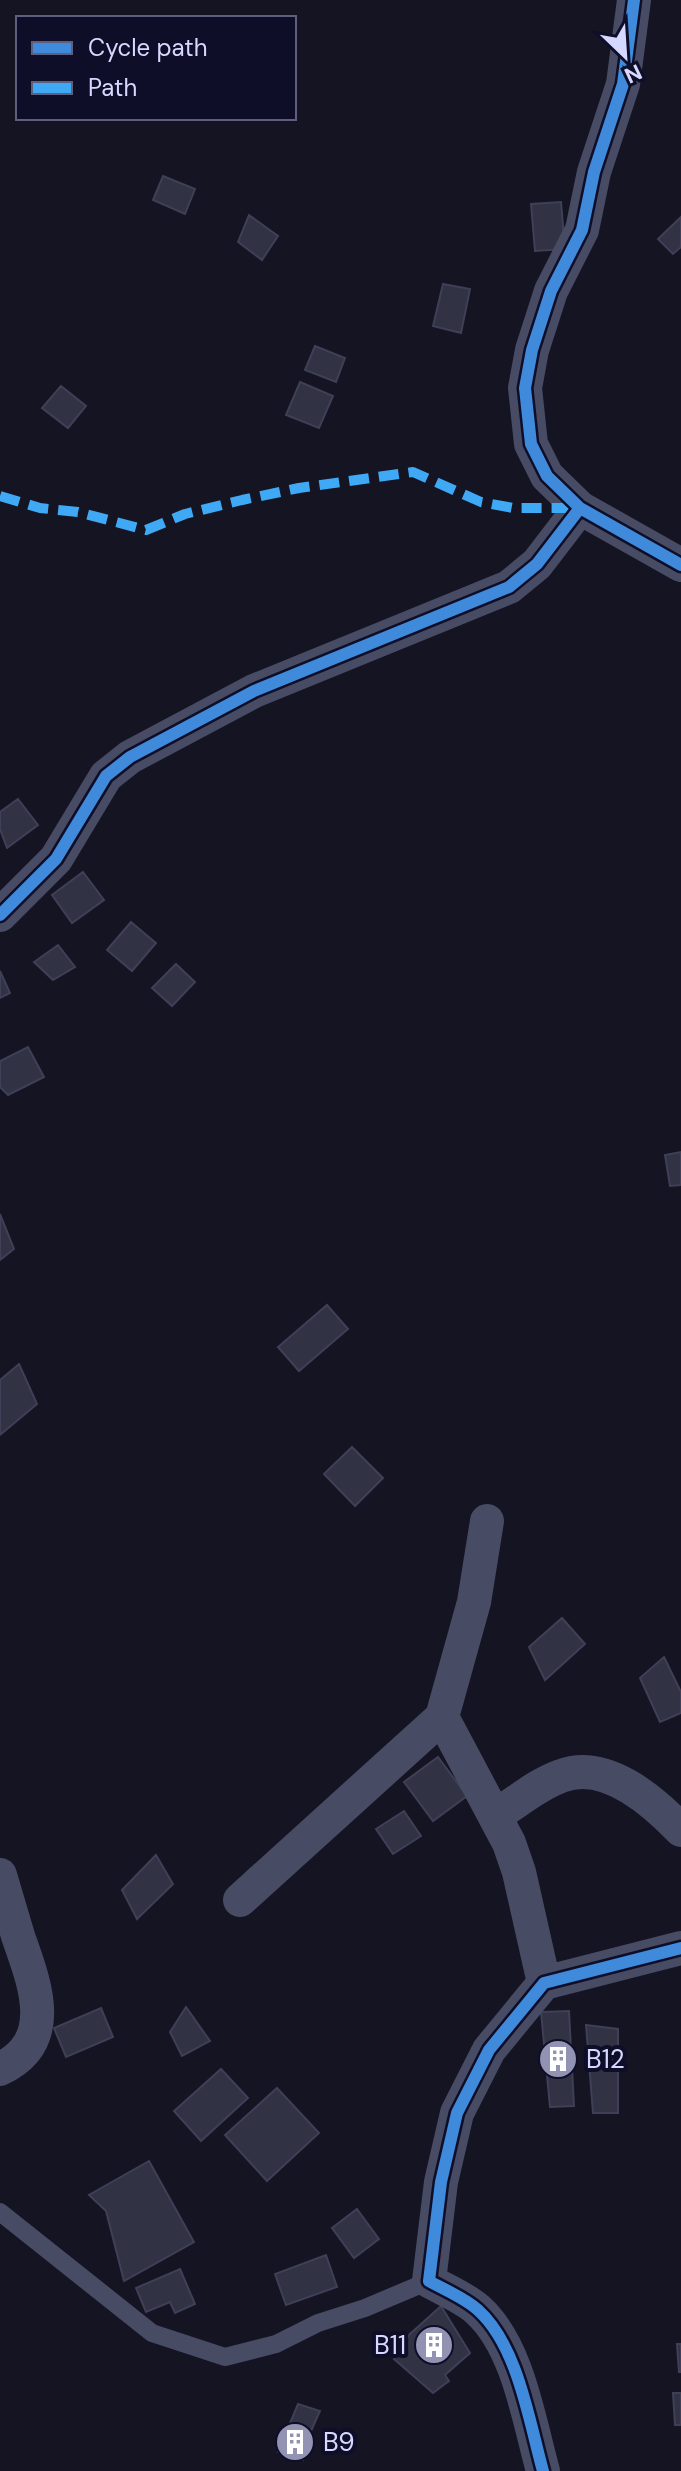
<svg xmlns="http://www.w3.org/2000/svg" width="681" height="2471" font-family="'DM Sans',sans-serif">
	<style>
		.building { fill: #323245; stroke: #3f3f57; stroke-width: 2 }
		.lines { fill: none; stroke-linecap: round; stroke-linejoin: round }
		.lane { stroke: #484b64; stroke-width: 18 }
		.street { stroke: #484b64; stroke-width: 34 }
		.quiet { stroke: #3fa9f5; stroke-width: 10; stroke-dasharray: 20 10; stroke-linecap: butt }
		.cycleway-casing { stroke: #0e0e29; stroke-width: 17 }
		.cycleway { stroke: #408adc; stroke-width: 12 }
		.labels { text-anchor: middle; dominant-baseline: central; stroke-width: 8; stroke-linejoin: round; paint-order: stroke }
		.poi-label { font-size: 26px; fill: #d6d8ff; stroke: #0e0e29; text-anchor: start }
	</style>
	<rect width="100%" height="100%" fill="#141423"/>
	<path class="building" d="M163,176L195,189L185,214L153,200Z
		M561,202L565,249L535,251L531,204Z
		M249,215L278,236L262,260L238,242Z
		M681,217V247L673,254L658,239Z
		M443,284L470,289L461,333L433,326Z
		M315,346L345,358L336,382L305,370Z
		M300,382L333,396L319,428L286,415Z
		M61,386L86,406L68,428L42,408Z
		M18,799L38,825L7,848L0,829V812Z
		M83,872L104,900L72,923L52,895Z
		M131,922L156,943L132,971L107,950Z
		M58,945L75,967L53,980L34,962Z
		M176,964L195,982L172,1006L152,988Z
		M0,971L10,993L0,998Z
		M28,1047L44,1077L8,1095L0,1087V1061Z
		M681,1152V1185L670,1186L665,1155Z
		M0,1214L14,1249L0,1260Z
		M327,1305L348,1329L299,1371L278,1347Z
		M19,1364L37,1404L0,1435V1380Z
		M352,1447L383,1478L355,1506L324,1474Z
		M562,1618L585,1644L545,1680L529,1647Z
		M664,1657L681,1692V1713L660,1722L640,1678Z
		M438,1757L467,1796L433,1821L404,1782Z
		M404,1811L421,1836L393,1854L376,1829Z
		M156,1855L173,1884L137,1919L122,1890Z
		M186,2007L210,2041L182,2056L170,2032Z
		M101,2008L113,2037L66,2057L54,2028Z
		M569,2011L574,2106L550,2107L541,2012Z
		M586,2025L618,2029V2113H593Z
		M221,2069L248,2098L201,2141L174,2111Z
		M277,2088L319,2133L267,2181L225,2135Z
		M149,2161L194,2242L124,2281L106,2211L89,2195Z
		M357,2209L379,2239L354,2258L332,2228Z
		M326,2255L337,2287L286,2305L275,2274Z
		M180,2269L195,2304L175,2313L170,2302L146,2312L136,2288Z
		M441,2306L470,2353L445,2375L449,2381L433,2393L394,2359L410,2334Z
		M677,2344H681V2372H679Z
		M673,2393H681V2425H675Z
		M298,2404L320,2411L311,2431L303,2460L278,2452Z"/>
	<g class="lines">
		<path class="lane" d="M0,2212L152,2333L225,2357L276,2344L318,2323L365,2308L429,2281"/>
		<path class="street" d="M634,0L623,84L594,172L582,230L551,291L532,350L525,388L531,444L547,476L580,508L681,565
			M0,915L56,859L106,776L130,757L254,691L509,587L537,564L580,508
			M487,1521L474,1602L442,1717L509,1843L519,1872L544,1983
			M496,1815C516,1803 538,1784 561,1776C605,1759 652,1800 681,1830
			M0,1875C6,1895 12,1915 18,1936C34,1982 59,2041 0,2069
			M240,1900L442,1717
			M543,2471C529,2421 518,2346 478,2310C465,2298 445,2290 429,2281L441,2182L457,2113L489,2050L544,1983L681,1948"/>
		<path class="quiet" d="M0,496L40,508L78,512L146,530L185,514L242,500L299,488L413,472L481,502L513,508H580"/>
		<defs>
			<path id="cycleway" d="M634,0L623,84L594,172L582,230L551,291L532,350L525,388L531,444L547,476L580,508L681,565
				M0,915L56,859L106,776L130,757L254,691L509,587L537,564L580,508
				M543,2471C529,2421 518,2346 478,2310C465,2298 445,2290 429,2281L441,2182L457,2113L489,2050L544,1983L681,1948"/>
		</defs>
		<use href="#cycleway" class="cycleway-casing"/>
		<use href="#cycleway" class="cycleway"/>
	</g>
	<defs>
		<symbol id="building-disc" viewBox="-11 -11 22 22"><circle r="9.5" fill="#9293b2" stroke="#0e0e29"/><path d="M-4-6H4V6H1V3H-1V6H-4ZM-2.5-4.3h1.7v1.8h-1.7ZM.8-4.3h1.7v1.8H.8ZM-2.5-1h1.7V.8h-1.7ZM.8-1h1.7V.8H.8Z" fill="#fff"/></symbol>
	</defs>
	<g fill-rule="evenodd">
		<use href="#building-disc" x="536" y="2037" width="44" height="44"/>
		<use href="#building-disc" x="412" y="2323" width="44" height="44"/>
		<use href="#building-disc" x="273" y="2420" width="44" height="44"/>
	</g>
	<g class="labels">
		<g class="poi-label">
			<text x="586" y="2059">B12</text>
			<text x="406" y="2345" text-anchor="end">B11</text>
			<text x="323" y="2442">B9</text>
		</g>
	</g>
	<rect x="16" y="16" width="280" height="104" fill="#0e0e29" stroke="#5e5f7f" stroke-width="2"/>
	<rect x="32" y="42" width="40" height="12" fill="#408adc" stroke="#5e5f7f" stroke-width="2"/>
	<text x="88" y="56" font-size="24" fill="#d6d8ff">Cycle path</text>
	<rect x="32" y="82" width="40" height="12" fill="#3fa9f5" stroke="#5e5f7f" stroke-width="2"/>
	<text x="88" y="96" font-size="24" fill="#d6d8ff">Path</text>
	<g transform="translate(625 56) rotate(155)" stroke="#0e0e29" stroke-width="6" paint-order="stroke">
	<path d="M0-6L14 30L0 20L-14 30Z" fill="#d6d8ff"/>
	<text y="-12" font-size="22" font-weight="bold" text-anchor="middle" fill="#d6d8ff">N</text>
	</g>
</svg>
